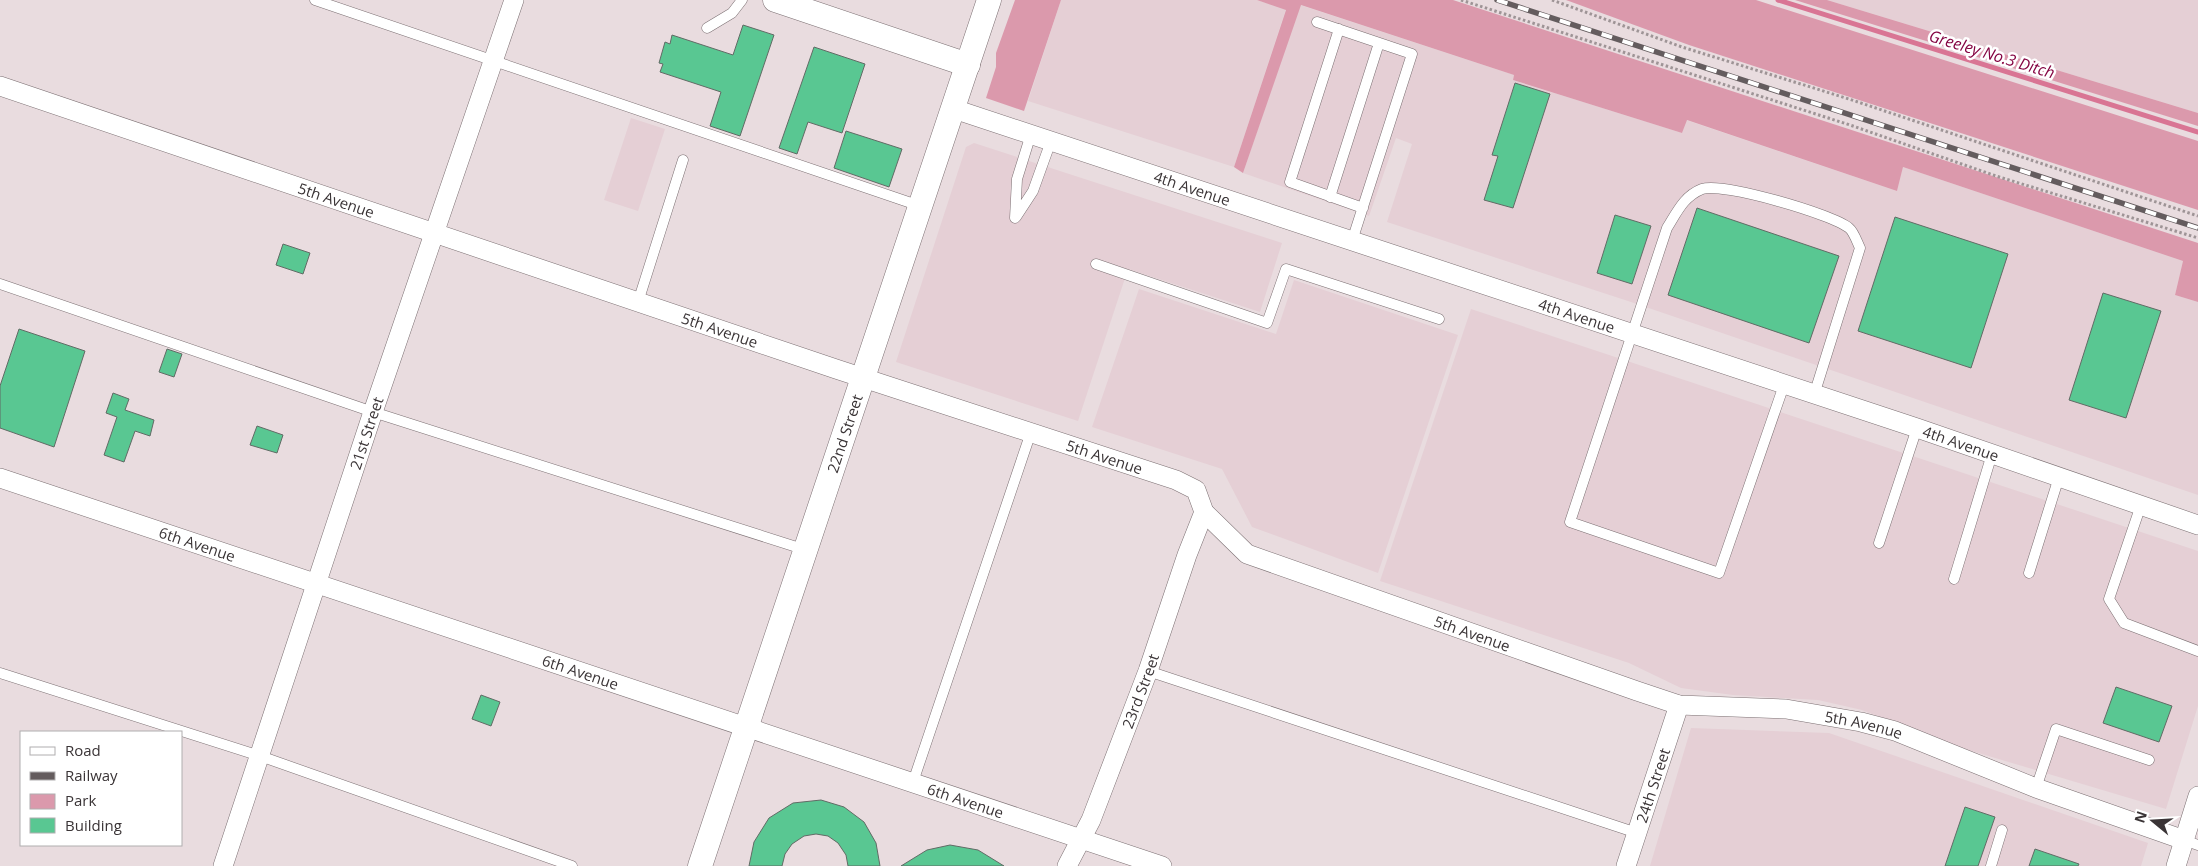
<svg xmlns="http://www.w3.org/2000/svg" width="2198" height="866" font-family="'Open Sans',sans-serif">
	<style>
		.built { fill: #e5cfd5 }
		.green { fill: #db99ac }
		.lines { fill: none; stroke-linecap: round; stroke-linejoin: round }
		.stream { stroke: #d97594; stroke-width: 5 }
		.building { fill: #59c792; stroke: #616b65 }
		.service-casing { stroke: #7c7073; stroke-width: 11 }
		.minor-casing { stroke: #7c7073; stroke-width: 20 }
		.tertiary-casing { stroke: #7c7073; stroke-width: 25 }
		.path { stroke: #9e9496; stroke-width: 3; stroke-dasharray: 2.5 2.5; stroke-linecap: butt }
		.service { stroke: #fff; stroke-width: 10 }
		.minor { stroke: #fff; stroke-width: 19 }
		.tertiary { stroke: #fff; stroke-width: 24 }
		.rail-casing { stroke: #645c5e; stroke-width: 5.5 }
		.rail { stroke: #fff; stroke-width: 4; stroke-dasharray: 11; stroke-linecap: butt }
		.labels { text-anchor: middle; dominant-baseline: central; stroke-width: 5; stroke-linejoin: round; paint-order: stroke }
		.street-label { font-size: 15px; fill: #3a3436; stroke: #fff }
		.water-label { font-size: 16px; font-style: italic; fill: #840442; stroke: #fff }
	</style>
	<rect width="100%" height="100%" fill="#e9dcdf"/>
	<path class="built" d="M1061,0H1257L1286,9L1234,167L1028,101Z
		M1827,0H2198V113Z
		M1300,5L1514,75L1513,80L1682,133L1686,120L1897,191L1903,167L2183,261L2175,295L2198,302V495L1631,302L1387,222L1412,144L1396,138L1369,216L1243,173Z
		M631,118L665,129L638,211L604,200Z
		M974,143L1282,243L1260,312L1128,269L1078,421L896,362L966,147Z
		M1294,280L1458,335L1378,573L1252,527L1222,469L1092,427L1139,289L1276,334Z
		M1471,309L2198,551V706L2166,809L1955,746L1862,710L1818,700L1733,695L1681,688L1629,663L1380,581Z
		M1691,728L1829,733L2148,843L2141,866H1650Z"/>
	<path class="green" d="M1015,0H1061L1024,111L986,98L996,67V53Z
		M1257,0H1453L2198,243V302L2175,295L2183,261L1903,167L1897,191L1687,120L1682,133L1513,80L1514,75L1301,5L1243,173L1234,167L1286,10Z
		M1566,0H1756L2198,141V210L1689,45Z
		M1795,0H1827L2198,113V126Z"/>
	<g class="lines">
		<path class="stream" d="M1778,0L2198,132"/>
	</g>
	<path class="building" d="M743,25L774,35L740,136L710,126L721,92L660,72L663,64L659,63L665,42L670,44L672,35L733,55Z
		M814,47L865,64L842,133L808,122L797,154L779,148Z
		M1515,83L1550,94L1513,208L1484,200L1498,156L1492,155Z
		M846,131L902,149L889,187L834,168Z
		M1697,208L1839,256L1809,343L1668,295Z
		M1615,215L1651,226L1632,284L1597,273Z
		M1895,217L2008,254L1971,368L1858,331Z
		M283,244L310,253L303,274L276,265Z
		M2103,293L2161,311L2126,418L2069,400Z
		M19,329L85,351L54,447L0,428V386Z
		M167,349L182,354L174,377L159,372Z
		M113,393L129,399L125,410L154,420L150,436L135,431L124,462L104,455L117,417L106,413Z
		M257,426L283,435L277,453L250,445Z
		M2116,687L2172,706L2159,742L2103,723Z
		M481,695L500,702L491,726L472,719Z
		M821,800L844,807L864,822L876,843L880,866H848L846,855L838,843L828,836L816,834L804,836L792,844L785,854L782,866H749L754,842L769,818L793,803Z
		M1965,807L1995,817L1978,866H1945Z
		M950,845L978,850L1004,866H901L927,850Z
		M2035,849L2079,864L2078,866H2029Z"/>
	<g class="lines">
		<defs>
			<path id="service" d="M315,0L920,206
				M1317,22L1412,54L1352,241
				M707,28L732,13L742,0
				M1339,29L1290,182L1363,208
				M1330,197L1379,43
				M1016,217L1033,191L1051,141
				M1015,218L1017,179L1031,134
				M1096,264L1267,323L1286,269L1439,319
				M0,284L373,412L806,550
				M638,302L683,160
				M1784,385L1719,573L1570,522L1667,228C1677,212 1684,196 1702,189C1722,182 1832,214 1849,228C1854,232 1857,242 1860,248L1814,395
				M2141,505L2109,599L2124,623L2198,651
				M1879,543L1917,428
				M2029,573L2059,477
				M1954,579L1992,454
				M1148,671L1637,833
				M0,673L260,756L572,866
				M913,782L1031,432
				M2036,788L2056,729L2149,760
				M2184,840L2198,845
				M1991,866L2002,830"/>
			<g id="minor">
				<path id="s1" d="M0,86L836,369L1176,480L1196,490L1204,512L1247,554L1637,691L1679,705L1786,709L1861,722L1895,731L2036,788L2184,840"/>
				<path id="s2" d="M954,109L1917,428L2198,525"/>
				<path id="s3" d="M0,478L1162,866"/>
				<path id="s4" d="M223,866L373,412L514,0"/>
				<path id="s5" d="M1067,866L1091,820L1148,671L1187,555L1204,512"/>
				<path id="s6" d="M1626,866L1679,705"/>
				<path d="M2176,866L2198,796"/>
			</g>
			<g id="tertiary">
				<path d="M775,0L968,65"/>
				<path id="s7" d="M700,866L989,0"/>
			</g>
		</defs>
		<use href="#service" class="service-casing"/>
		<use href="#minor" class="minor-casing"/>
		<use href="#tertiary" class="tertiary-casing"/>
		<path class="path" d="M1461,0L1850,125L1996,176L2198,238
			M1552,0L1682,47L1849,99L2198,216"/>
		<use href="#service" class="service"/>
		<use href="#minor" class="minor"/>
		<use href="#tertiary" class="tertiary"/>
		<defs>
			<path id="rail" d="M1497,0L2198,228"/>
		</defs>
		<use href="#rail" class="rail-casing"/>
		<use href="#rail" class="rail"/>
	</g>
	<g class="labels">
		<g class="street-label">
			<text stroke="none"><textPath href="#s2" startOffset="251">4th Avenue</textPath></text>
			<text stroke="none"><textPath href="#s1" startOffset="355">5th Avenue</textPath></text>
			<text stroke="none"><textPath href="#s2" startOffset="656">4th Avenue</textPath></text>
			<text stroke="none"><textPath href="#s1" startOffset="760">5th Avenue</textPath></text>
			<text stroke="none"><textPath href="#s4" startOffset="456">21st Street</textPath></text>
			<text stroke="none"><textPath href="#s7" startOffset="456">22nd Street</textPath></text>
			<text stroke="none"><textPath href="#s2" startOffset="1061">4th Avenue</textPath></text>
			<text stroke="none"><textPath href="#s1" startOffset="1165">5th Avenue</textPath></text>
			<text stroke="none"><textPath href="#s3" startOffset="208">6th Avenue</textPath></text>
			<text stroke="none"><textPath href="#s1" startOffset="1585">5th Avenue</textPath></text>
			<text stroke="none"><textPath href="#s3" startOffset="612">6th Avenue</textPath></text>
			<text stroke="none"><textPath href="#s5" startOffset="190">23rd Street</textPath></text>
			<text stroke="none"><textPath href="#s1" startOffset="1990">5th Avenue</textPath></text>
			<text stroke="none"><textPath href="#s6" startOffset="85">24th Street</textPath></text>
			<text stroke="none"><textPath href="#s3" startOffset="1018">6th Avenue</textPath></text>
		</g>
		<g class="water-label">
			<text transform="translate(1992 54) rotate(17)">Greeley No.3 Ditch</text>
		</g>
	</g>
	<rect x="20" y="731" width="162" height="115" fill="#ffffff" stroke="#b0aeaf"/>
	<rect x="30" y="747" width="25" height="8" fill="#ffffff" stroke="#b0aeaf"/>
	<text x="65" y="756" font-size="15" fill="#3a3436">Road</text>
	<rect x="30" y="772" width="25" height="8" fill="#645c5e" stroke="#b0aeaf"/>
	<text x="65" y="781" font-size="15" fill="#3a3436">Railway</text>
	<rect x="30" y="794" width="25" height="15" fill="#db99ac" stroke="#b0aeaf"/>
	<text x="65" y="806" font-size="15" fill="#3a3436">Park</text>
	<rect x="30" y="818" width="25" height="15" fill="#59c792" stroke="#b0aeaf"/>
	<text x="65" y="831" font-size="15" fill="#3a3436">Building</text>
	<g transform="translate(2153 821) rotate(288)" stroke="#ffffff" stroke-width="4" paint-order="stroke">
	<path d="M0-4L9 19L0 12L-9 19Z" fill="#3a3436"/>
	<text y="-8" font-size="14" font-weight="bold" text-anchor="middle" fill="#3a3436">N</text>
	</g>
</svg>
